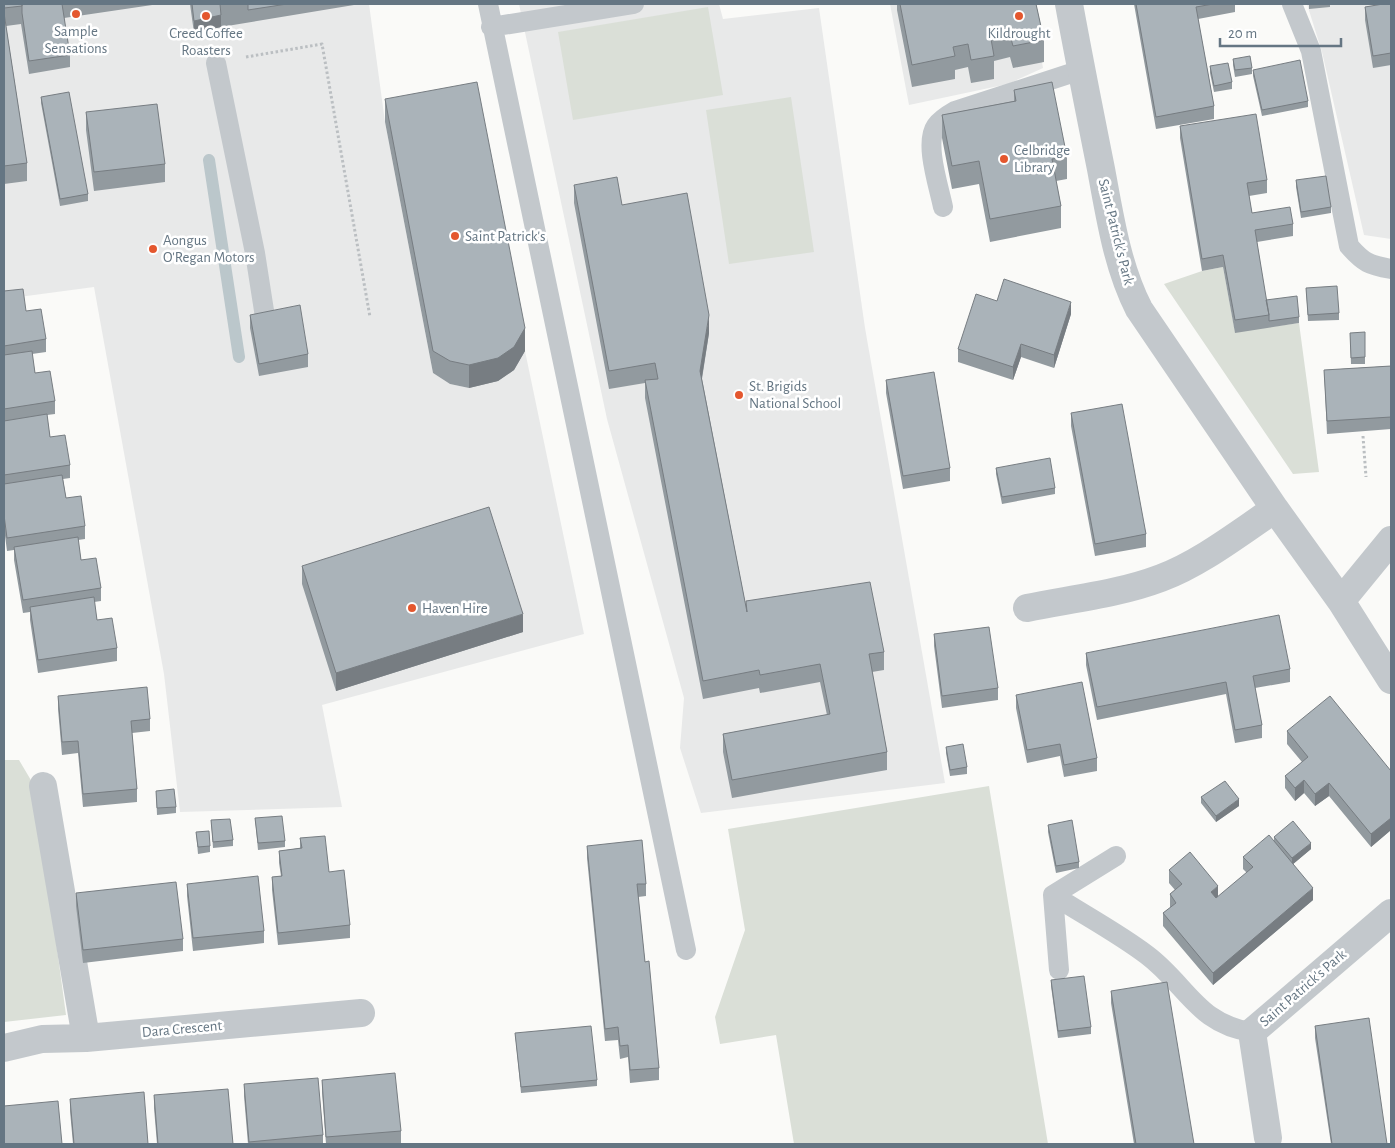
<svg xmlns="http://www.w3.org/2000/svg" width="1395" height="1148" font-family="'Alegreya Sans',sans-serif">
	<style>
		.built { fill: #e8e9e9 }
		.green { fill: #dadfd7 }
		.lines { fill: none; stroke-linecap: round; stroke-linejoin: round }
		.stream { stroke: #bbc7cb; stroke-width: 12 }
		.path { stroke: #bbbfc2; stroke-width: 3; stroke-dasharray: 2.5 2.5; stroke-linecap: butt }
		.lane { stroke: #c3c8cc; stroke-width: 20 }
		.street { stroke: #c3c8cc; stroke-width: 28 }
		.wall { fill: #929a9f }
		.shaded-wall { fill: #777d82 }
		.building { fill: #aab3b9; stroke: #777d82 }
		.poi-dot { fill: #e4572e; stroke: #fff; stroke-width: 2 }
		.labels { text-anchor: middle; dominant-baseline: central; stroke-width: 5; stroke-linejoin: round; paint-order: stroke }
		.poi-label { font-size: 15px; fill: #657683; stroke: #fff; text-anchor: start }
		.street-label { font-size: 15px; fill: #657683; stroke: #fff }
	</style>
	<rect width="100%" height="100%" fill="#fafaf8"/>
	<path class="built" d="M4,4H369L385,122L433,373L450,384L469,388L498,381L514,370L525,351L584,634L322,705L342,807L180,812L164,674L94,287L4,299Z
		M519,4H719L723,19L819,8L865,328L945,783L701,813L680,748L684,698L607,419Z
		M890,4H1032L1043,68L1008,84L909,105Z
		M1307,4H1391V239L1364,235L1322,52Z"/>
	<path class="green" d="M708,7L723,95L573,120L558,32Z
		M791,97L814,252L729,264L706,110Z
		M1223,267L1235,332L1299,323L1319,472L1293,474L1164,284L1202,271Z
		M4,760H19L35,787L66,1015L4,1022Z
		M989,786L1048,1144H794L776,1035L720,1044L715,1017L745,930L728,829Z"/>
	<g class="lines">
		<path class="stream" d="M209,160L239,357"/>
		<path class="path" d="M246,57L322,44L370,317
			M1363,436L1366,477"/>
		<path class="lane" d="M488,4L686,950
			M1292,4L1311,51L1349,246C1364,263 1369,265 1391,269
			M491,27L634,4
			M216,63L255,253L265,317
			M943,207C939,187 924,143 936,126C941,119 948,115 955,111L1081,70
			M1053,895C1084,915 1118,933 1147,955C1186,984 1198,1025 1252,1032
			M1059,970L1053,895L1116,856"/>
		<path class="street" d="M1069,4C1079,59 1090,114 1101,169C1110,217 1117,266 1139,309L1275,509L1341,601L1391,680
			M1341,601L1391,540
			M1027,608C1071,599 1119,594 1161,578C1201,563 1239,533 1275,509
			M43,786L86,1038
			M4,1048L42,1039L86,1038L361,1013
			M1268,1138L1252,1032L1391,913"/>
	</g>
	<path class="wall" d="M4,4H159L64,18L70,55V67L29,74L21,24L6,26L27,163V181L4,184Z
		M190,4H360L221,27L194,33Z
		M897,4H1036L1044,40V62L1013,68L1010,57L994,61V79L971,83L968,67L955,70V79L912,87L897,10Z
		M1134,4H1235V12L1198,19L1214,106V119L1156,129Z
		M1309,4H1330V7L1309,9Z
		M1391,4V65L1373,68L1365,20V7Z
		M1233,59L1252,68V74L1235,77L1233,65Z
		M1210,66L1232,82V89L1214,92L1210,73Z
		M1253,70L1308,101V107L1262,116L1253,76Z
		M1014,90L1067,157V179L1056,181L1061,206V228L990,242L979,184L952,189L942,138V115L1014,101Z
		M41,97L88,194V201L60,206L41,103Z
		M385,99L525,351L514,370L498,381L469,388L450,384L433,373L385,122Z
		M86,112L165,164V182L94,191L86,130Z
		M1180,126L1267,180V193L1249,196L1252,213L1293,224V236L1257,242L1266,301L1299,317V323L1235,333L1223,267L1202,271L1180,138Z
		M1296,180L1331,207V213L1301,218L1296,187Z
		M574,185L622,205L709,333L702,379L746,607L884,652V670L872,672L887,752V770L732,798L723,752V734L827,715L820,682L760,693L759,688L703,699L645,398V383L609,389L574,203Z
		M1306,288L1339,313V320L1308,321Z
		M4,291L26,311L46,339V352L32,354L35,373L55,401V414L47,415L50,437L70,465V478L63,479L66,498L85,526V539L78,540L81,560L101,588V601L94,602L97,620L117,648V661L38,673L30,620V612L23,613L14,560V550L7,551L4,528Z
		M997,301L1071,314L1054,368L1021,357L1013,380L958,362V349Z
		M250,315L308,354V367L259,376L250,328Z
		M1350,333L1365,357V364H1351Z
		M1391,366V429L1327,434L1324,370Z
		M886,380L950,468V481L903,489L886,393Z
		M1071,413L1146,534V547L1095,556L1071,426Z
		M996,468L1055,488V494L1002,504L996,474Z
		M302,566L523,632L336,691L302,584Z
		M934,634L998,688V700L942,708L934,646Z
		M1086,653L1290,669V682L1255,688L1262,725V738L1235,743L1226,694L1097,720L1086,665Z
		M1016,695L1097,758V771L1064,777L1060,756L1027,763L1016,708Z
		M58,696L150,719V731L132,733L137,789V802L83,807L78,753L62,755L58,709Z
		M1287,731L1391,771V830L1371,847L1329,796L1315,806L1304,793L1295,801L1285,788V776L1302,762L1287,744Z
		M946,747L967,767V774L950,776L946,753Z
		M156,791L176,807V813L157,815Z
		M1201,797L1239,806L1216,822L1201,803Z
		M255,818L285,841V847L258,850Z
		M211,820L233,840V846L213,848Z
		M1048,825L1079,862V868L1056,873L1048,832Z
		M196,832L210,846V852L198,854Z
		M1274,837L1311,849L1293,864L1313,900L1213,985L1163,926V913L1170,908V894L1175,890L1169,883V870L1218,897L1247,873L1243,869V857L1274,842Z
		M300,838L329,872L350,925V938L278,945L272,890V877L281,876L279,863V851L300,848Z
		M587,846L646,884V896L638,897L645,962L659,1068V1080L630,1083L628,1057L620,1059L618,1040L605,1041L587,858Z
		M187,884L264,931V943L193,951L187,896Z
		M76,893L183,939V951L83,963L76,906Z
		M1051,980L1091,1027V1034L1058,1038L1051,986Z
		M1111,991L1194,1144H1134L1111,1003Z
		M1315,1026L1387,1144H1331L1315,1038Z
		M515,1033L597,1080V1086L521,1093Z
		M322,1080L401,1131V1143L388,1144H326L322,1092Z
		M244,1084L323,1135V1144H248L244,1096Z
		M154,1095L233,1144H157L154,1108Z
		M70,1099L148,1144H73L70,1111Z"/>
	<path class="shaded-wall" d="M221,15V27L194,33V21Z
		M1071,302V314L1054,368V355Z
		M709,315V333L700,389V371Z
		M525,328V351L514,370L498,381L469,388V365Z
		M1021,344V357L1013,380V367Z
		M523,614V632L336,691V673Z
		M1304,780V793L1295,801V788Z
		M1329,783V796L1315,806V794Z
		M1239,799V806L1216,822V816Z
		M1391,818V830L1371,847V834Z
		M1311,843V849L1292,865V858Z
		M1218,886V898L1211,905V892Z
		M1313,888V900L1213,985V973Z"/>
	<path class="building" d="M4,4H22V6L4,8Z
		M22,4H62L70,55L29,61L22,13Z
		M192,4H220L221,15L194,21Z
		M248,4H287L248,10Z
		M900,4H1036L1044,40L1013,46L1010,35L991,39L994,56L971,60L968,44L953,47L955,56L912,65Z
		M1136,4H1213L1196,7L1214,106L1156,117Z
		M1383,4H1391V53L1373,56L1365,7Z
		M4,13L27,163L4,166Z
		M1250,56L1252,68L1235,70L1233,59Z
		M1300,60L1308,101L1262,110L1253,70Z
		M1228,63L1232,82L1214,86L1210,66Z
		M477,82L525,328L514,347L498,358L469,365L450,361L433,351L385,99Z
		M1052,82L1067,157L1052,159L1061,206L990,219L979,161L952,166L942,115L1016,101L1014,90Z
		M69,92L88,194L60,199L41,97Z
		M157,104L165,164L94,172L86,112Z
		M1256,114L1267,180L1247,183L1252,213L1290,207L1293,224L1255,230L1269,315L1235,320L1223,255L1202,259L1180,126Z
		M1326,176L1331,207L1301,212L1296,180Z
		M617,177L622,205L687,193L709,315L700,371L747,612L746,601L870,582L884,652L869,654L887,752L732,780L723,734L830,714L820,664L760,675L759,670L703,681L645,380L658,379L655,363L609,371L574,185Z
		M1004,279L1071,302L1054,355L1021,344L1013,367L958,349L976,294L997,301Z
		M1337,286L1339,313L1308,315L1306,288Z
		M23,289L26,311L41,309L46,339L4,346V291Z
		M1297,296L1299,317L1269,321V315L1266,300Z
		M300,305L308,354L259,364L250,315Z
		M1365,332V357L1351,358L1350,333Z
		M32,351L35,373L50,371L55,401L4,409V355Z
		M1391,366V417L1327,421L1324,370Z
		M934,372L950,468L903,476L886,380Z
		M1122,404L1146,534L1095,544L1071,413Z
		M47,414L50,437L65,435L70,465L4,475V421Z
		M1050,458L1055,488L1002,497L996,468Z
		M62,475L66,498L81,496L85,526L7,538L4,515V484Z
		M489,507L523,614L336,673L302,566Z
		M78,537L81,560L96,558L101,588L23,600L14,547Z
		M94,597L97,620L112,618L117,648L38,660L30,607Z
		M1279,615L1290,669L1253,676L1262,725L1235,730L1226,682L1097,707L1086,653Z
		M989,627L998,688L942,696L934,634Z
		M1082,682L1097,758L1064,765L1060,744L1027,750L1016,695Z
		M147,687L150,719L131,721L137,789L83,794L78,741L62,742L58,696Z
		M1330,696L1391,771V818L1371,834L1329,783L1315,794L1304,780L1295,788L1285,776L1308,757L1287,731Z
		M963,744L967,767L950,770L946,747Z
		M1225,781L1239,799L1216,816L1201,797Z
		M174,789L176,807L157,808L156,791Z
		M282,816L285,841L258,843L255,818Z
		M230,819L233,840L213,842L211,820Z
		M1072,820L1079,862L1056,866L1048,825Z
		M1293,821L1311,843L1292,858L1274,837Z
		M209,831L210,846L198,847L196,832Z
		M1269,835L1313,888L1213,973L1163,913L1176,903L1170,894L1182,884L1169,870L1190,852L1218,886L1211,892L1216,898L1253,867L1243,857Z
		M325,836L329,872L344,870L350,925L278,933L272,877L282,876L279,851L302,848L300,838Z
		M642,840L646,884H637L645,962L649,961L659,1068L630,1070L628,1045L620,1046L618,1027L605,1029L587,846Z
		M258,876L264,931L193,938L187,884Z
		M176,882L183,939L83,950L76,893Z
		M1084,976L1091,1027L1058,1031L1051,980Z
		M1167,982L1194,1144H1136L1111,991Z
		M1369,1018L1387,1144H1332L1315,1026Z
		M591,1026L597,1080L521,1087L515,1033Z
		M395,1073L401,1131L326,1137L322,1080Z
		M318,1078L323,1135L249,1142L244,1084Z
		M228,1089L233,1144H158L154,1095Z
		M144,1092L148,1144H74L70,1099Z
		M58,1101L62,1144H4V1106Z"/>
	<g class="poi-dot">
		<circle cx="76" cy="14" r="5"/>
		<circle cx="206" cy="16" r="5"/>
		<circle cx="1019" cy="16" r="5"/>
		<circle cx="1004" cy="159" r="5"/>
		<circle cx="455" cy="236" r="5"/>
		<circle cx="153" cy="249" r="5"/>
		<circle cx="739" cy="395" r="5"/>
		<circle cx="412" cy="608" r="5"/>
	</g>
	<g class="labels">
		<g class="poi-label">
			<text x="76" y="31" text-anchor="middle">Sample<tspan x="76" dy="17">Sensations</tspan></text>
			<text x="206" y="33" text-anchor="middle">Creed Coffee<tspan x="206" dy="17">Roasters</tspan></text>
			<text x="1019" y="33" text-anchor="middle">Kildrought</text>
			<text x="1014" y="150">Celbridge<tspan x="1014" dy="17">Library</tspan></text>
			<text x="465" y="236">Saint Patrick's</text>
			<text x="163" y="240">Aongus<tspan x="163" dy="17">O'Regan Motors</tspan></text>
			<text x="749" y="386">St. Brigids<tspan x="749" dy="17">National School</tspan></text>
			<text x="422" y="608">Haven Hire</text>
		</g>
		<g class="street-label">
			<text transform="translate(1116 232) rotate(76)">Saint Patrick's Park</text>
			<text transform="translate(1303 988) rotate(-41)">Saint Patrick's Park</text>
			<text transform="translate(182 1029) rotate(-5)">Dara Crescent</text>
		</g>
	</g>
	<rect width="1395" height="1148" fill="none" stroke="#657683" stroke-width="10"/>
	<path d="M1220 38v8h121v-8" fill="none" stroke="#657683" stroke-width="2.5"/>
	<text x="1228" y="38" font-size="15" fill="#657683" stroke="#ffffff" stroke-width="4" paint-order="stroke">20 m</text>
</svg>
